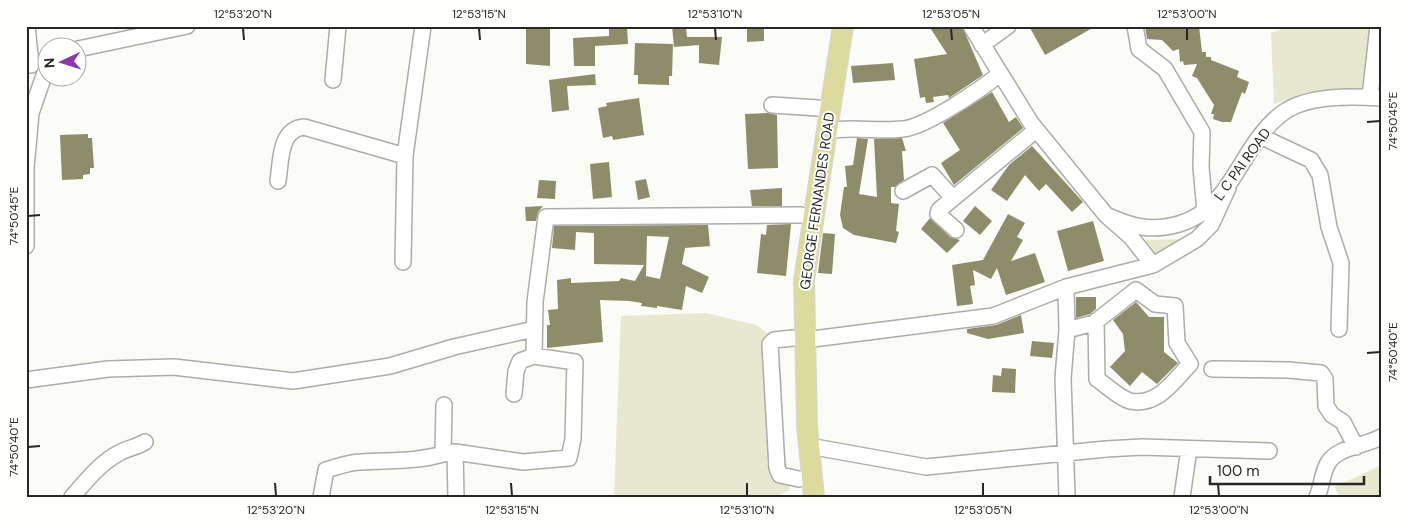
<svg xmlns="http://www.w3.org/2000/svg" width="1407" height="523" font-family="'DM Sans',sans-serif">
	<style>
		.green { fill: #e8e8d1 }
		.building { fill: #8e8d6b; fill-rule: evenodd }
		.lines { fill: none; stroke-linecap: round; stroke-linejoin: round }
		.minor-casing { stroke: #acaca8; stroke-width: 18 }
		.major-casing { stroke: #d8d8d8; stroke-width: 22 }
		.minor { stroke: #fff; stroke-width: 15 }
		.major { stroke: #ddda9e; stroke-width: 20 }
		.ticks { fill: none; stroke: #272726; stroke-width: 2 }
		.labels { text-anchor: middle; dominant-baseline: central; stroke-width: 4; stroke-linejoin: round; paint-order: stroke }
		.street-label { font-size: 14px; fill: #272726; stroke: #fffffe }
		.neatline { fill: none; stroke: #272726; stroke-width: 2 }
		.ticks-label { font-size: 12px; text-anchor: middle; fill: #272726 }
	</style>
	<rect width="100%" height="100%" fill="#fbfbf7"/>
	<path class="green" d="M1291,26H1377L1364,89L1311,92L1274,104L1271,33Z
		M1187,239L1157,260L1138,240Z
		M706,313L756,325L777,340L782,383L781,423L790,490L775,497H614L621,316Z
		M1381,465V494L1374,497H1339L1335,487Z"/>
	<path class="building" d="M526,26H550V66L526,64Z
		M609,26H627L628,44L595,46V66H574L573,38L609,36Z
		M672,26H686L687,37H722L719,65L699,63V45L674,47Z
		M747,26H764V41L747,42Z
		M929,26H962L983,75L949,98L948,95L933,97L934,102L926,103L925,97L920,98L914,59L947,54Z
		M1029,26H1096L1045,55Z
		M1145,26H1199L1202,52H1206V57H1211V60L1239,71L1237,77L1249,82L1245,94L1242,92L1231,122H1222L1213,119L1214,114H1211L1214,105L1197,78L1192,76L1197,64L1184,65L1183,61L1180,62L1179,49L1173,51L1162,40L1147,39Z
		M635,43L673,44L672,76H669V85L638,84V75H634Z
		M893,63L895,80L853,83L851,66Z
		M595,74L596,85L567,86L569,110L552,112L549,80Z
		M992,92L1009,122L1016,117L1023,128L954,185L941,163L960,150L943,123Z
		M639,98L644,135L613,140L612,136L603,138L598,108L607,106L606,103Z
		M768,113L777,115L778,168L748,169L745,114Z
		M88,134V138H92L94,168H90V174L83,175V179L62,180L60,135Z
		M857,138L868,139L859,194L877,197L874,139L902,138L906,151H902L904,180L895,187H891V203L899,204L896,231L899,232L896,243L854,235L843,228L840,215L844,187H847L845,166L853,165Z
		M1032,146L1083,202L1072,212L1046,184L1039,191L1025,175L1007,201L991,190L1009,165Z
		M609,162L612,197L593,199L590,164Z
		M646,179L650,197L638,200L635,181Z
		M539,180L556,181L555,199L537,198Z
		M782,188V206H752L750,190Z
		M543,206L538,212L536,221H526L525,207Z
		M975,206L992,221L980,235L963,221Z
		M1008,214L1025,223L1017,237L1023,240L1011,261L1035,253L1045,282L1006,295L997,268L991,279L973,270L975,285L970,286L973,304L957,306L952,265L983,260Z
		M930,218L950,237L960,240L947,253L921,229Z
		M1093,221L1104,261L1068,271L1057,231Z
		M791,224L786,276L757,273L761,234L766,235L767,225Z
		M708,225L710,246L685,248L682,264L709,277L702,293L686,286L682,310L657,306V308L641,306L642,303L629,301L600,300L603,342L547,348V325H550L548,310L558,309L557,280L571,278V283L619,281L621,278L635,281L644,265L594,264V233L576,232L575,250L552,248L554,226ZM647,236L669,237L660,279L646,276Z
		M823,233L835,234L832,274L818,273Z
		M1076,297H1096V309L1090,314L1076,318Z
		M1136,302L1149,317H1164V352L1178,363L1157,384L1142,372L1130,386L1110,367L1125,351L1123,334L1113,320Z
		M1021,315L1024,333L988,339L967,333V329L996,325Z
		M1032,341L1054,343L1052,358L1030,356Z
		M1002,368L1016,369L1015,393L992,392L993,375L1001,376Z"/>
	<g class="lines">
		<defs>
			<path id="minor" d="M27,26L31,65
				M971,26L1031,123L1106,215L1131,237L1153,265
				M1135,26L1139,49L1165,69L1202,132L1201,167L1205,211
				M982,45L1008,26
				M78,49L187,26
				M333,80L338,26
				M1370,97L1378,26
				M772,105L818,108
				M826,131C852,126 877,132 903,129C926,127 981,89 1000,74
				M1260,136L1311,160L1320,175L1329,227L1341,263L1339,329
				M278,181C281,162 279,129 304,127L405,156
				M903,191L932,175L953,198
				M1106,215C1133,227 1151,232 1179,224C1234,208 1240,143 1284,112C1309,95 1351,96 1381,98
				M956,230L938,214L939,210L1036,130
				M26,246V168L31,113L48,64
				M403,262L405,156L423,26
				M1066,287L1067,330L1063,378L1067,496
				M1067,330L1094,323L1136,290L1155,304L1175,306L1177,343L1190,364C1174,381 1157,407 1130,401C1119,398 1106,385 1097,379L1096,321
				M793,338L774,340L770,344L777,468L780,475L799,479
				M805,340L993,316L1066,287L1153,265L1197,239L1211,225L1228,188
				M534,356L535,302L546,217L801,215
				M1212,369L1288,370L1321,373L1325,379L1326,406L1332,415L1343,422L1356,447
				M26,380L108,369L174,367L293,381L390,366L454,347L534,329
				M444,405L443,454L455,452L523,462L569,458L573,439L575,362L534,356L520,361L516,371L514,394
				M809,446L926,467L1106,449L1142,447L1269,451
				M455,452L456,497
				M72,497C86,481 100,463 119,453C128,448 137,447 145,442
				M321,497L326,470C337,467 349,462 361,462C389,460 415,462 443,454
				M1182,497L1189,449
				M1317,497C1322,486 1322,473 1328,463C1337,447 1365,446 1381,437"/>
			<path id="major" d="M814,497L807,426L804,280L843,26"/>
		</defs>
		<use href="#minor" class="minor-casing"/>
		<use href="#major" class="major-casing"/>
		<use href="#minor" class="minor"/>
		<use href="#major" class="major"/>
	</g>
	<path class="ticks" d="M243,28L244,40M479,28L480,40M715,28L716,40M951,28L952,40M1187,28V40M1367,122L1380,121M28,216L40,215M1367,353L1380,352M28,447L40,446M275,483L276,496M511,483L512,496M747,483V496M983,483V496M1218,483L1219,496"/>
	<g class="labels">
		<g class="street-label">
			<text transform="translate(1242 164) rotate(-54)">L C PAI ROAD</text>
			<text transform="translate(817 201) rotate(-82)">GEORGE FERNANDES ROAD</text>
		</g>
	</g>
	<rect width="1407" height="523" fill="none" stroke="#fffffe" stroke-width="55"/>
	<g transform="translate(62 62) rotate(266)"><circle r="24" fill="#fffffe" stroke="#a9a9a8"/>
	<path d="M0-4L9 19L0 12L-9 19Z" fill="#8b39a8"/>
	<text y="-8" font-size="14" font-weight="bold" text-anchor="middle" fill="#272726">N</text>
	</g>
	<path d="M1210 476v8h154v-8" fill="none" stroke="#272726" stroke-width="2.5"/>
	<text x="1217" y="476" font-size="15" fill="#272726" stroke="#fffffe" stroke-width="4" paint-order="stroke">100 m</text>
	<rect x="28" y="28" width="1352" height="468" class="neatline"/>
	<g class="ticks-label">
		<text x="243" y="18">12°53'20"N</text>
		<text x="479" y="18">12°53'15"N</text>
		<text x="715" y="18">12°53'10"N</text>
		<text x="951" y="18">12°53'05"N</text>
		<text x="1187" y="18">12°53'00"N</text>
		<text transform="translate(1393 121) rotate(-90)" y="4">74°50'45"E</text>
		<text transform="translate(14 216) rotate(-90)" y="4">74°50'45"E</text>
		<text transform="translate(1393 352) rotate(-90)" y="4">74°50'40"E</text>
		<text transform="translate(14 447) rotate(-90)" y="4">74°50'40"E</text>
		<text x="276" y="514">12°53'20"N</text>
		<text x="512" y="514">12°53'15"N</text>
		<text x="747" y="514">12°53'10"N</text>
		<text x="983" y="514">12°53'05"N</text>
		<text x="1219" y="514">12°53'00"N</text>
	</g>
</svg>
